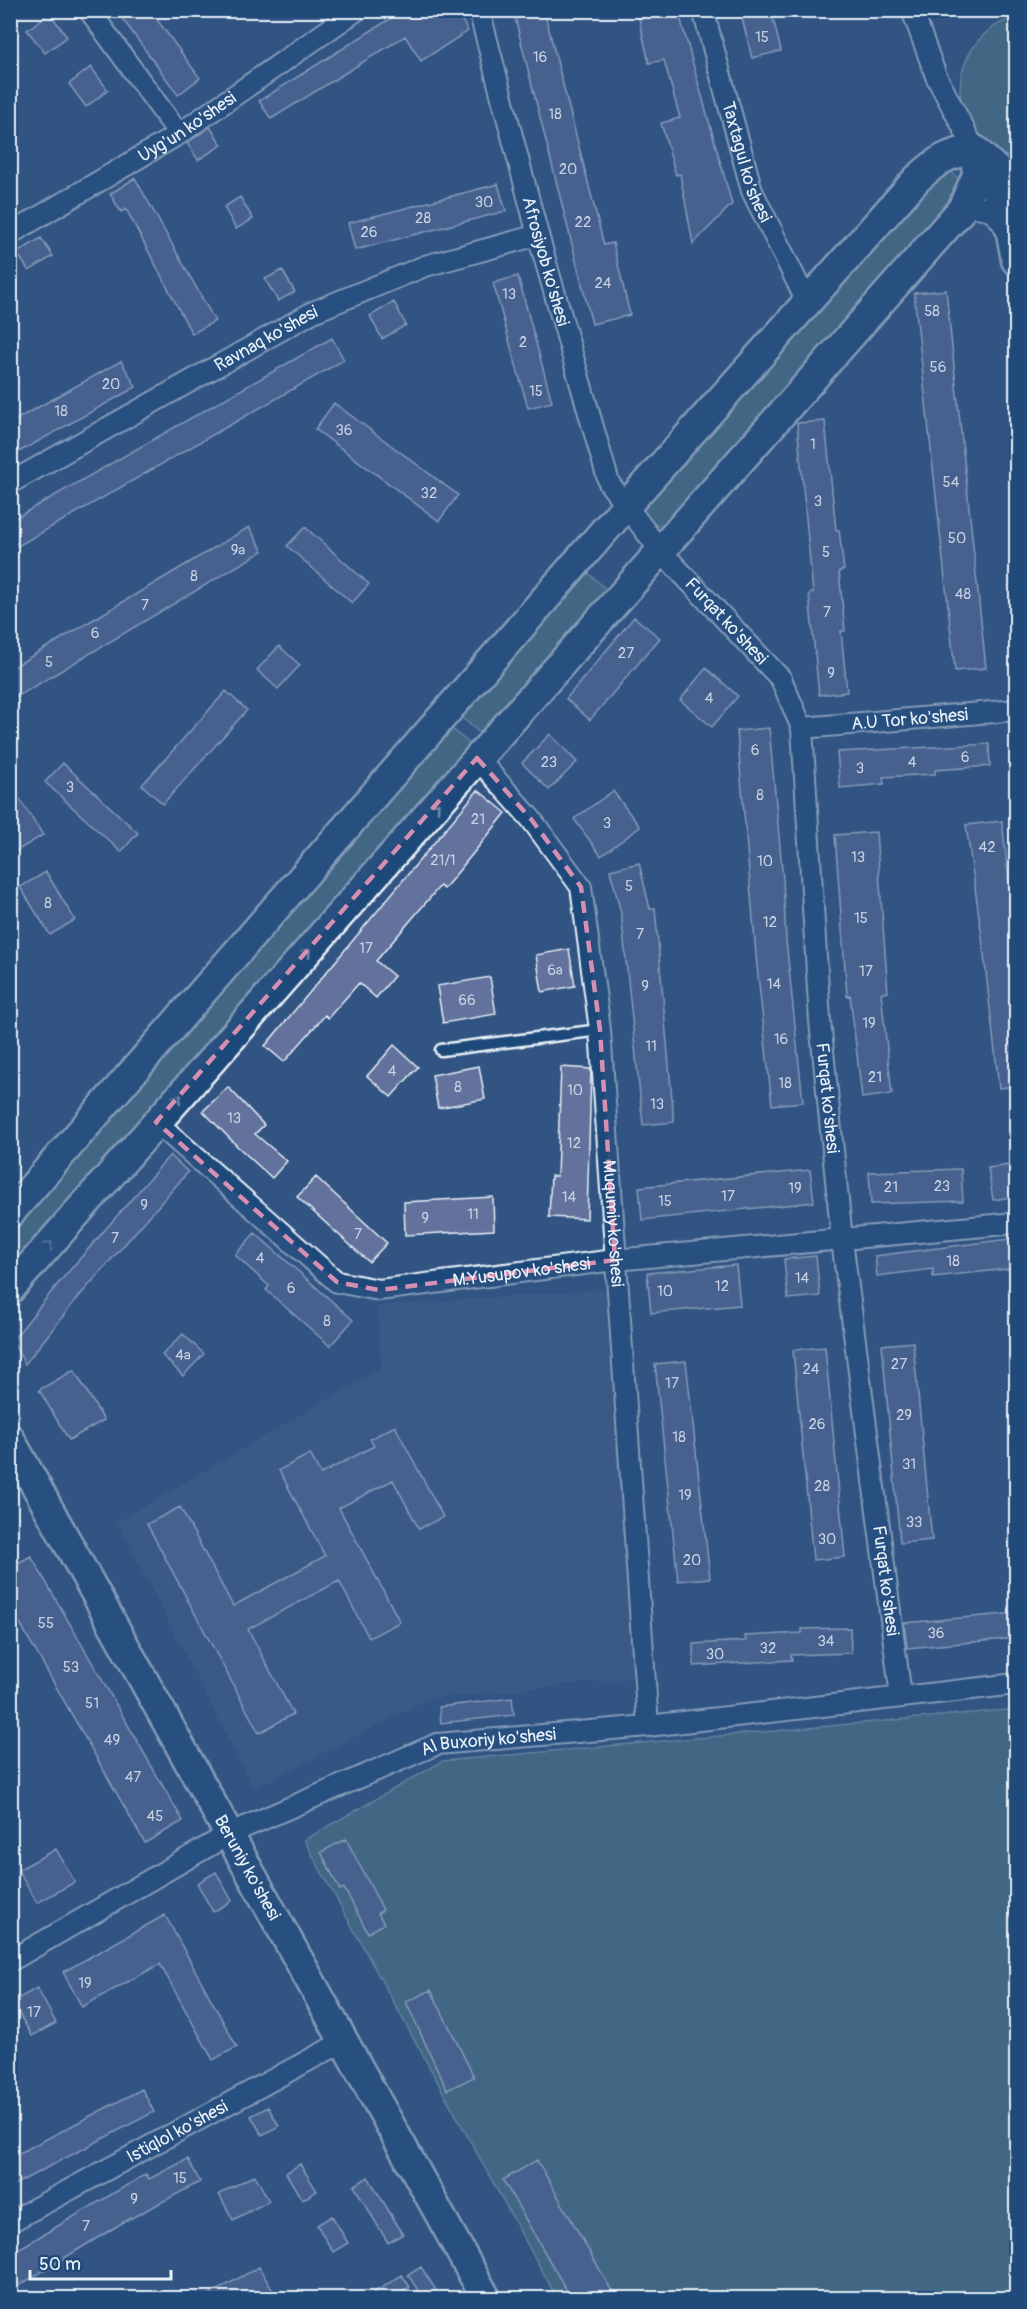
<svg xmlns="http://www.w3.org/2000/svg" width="1027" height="2309" font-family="Pangolin,sans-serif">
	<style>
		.built { fill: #44608d }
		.green { fill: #577e85; stroke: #a0b8be; stroke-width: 1.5 }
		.building { fill: #64729d; stroke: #e8f1f8; stroke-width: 1.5 }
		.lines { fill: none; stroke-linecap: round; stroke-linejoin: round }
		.lane-casing { stroke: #e8f1f8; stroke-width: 15 }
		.street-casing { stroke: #e8f1f8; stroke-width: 24 }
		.secondary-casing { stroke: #e8f1f8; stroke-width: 33 }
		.lane { stroke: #1f4a7a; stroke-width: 10 }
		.street { stroke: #1f4a7a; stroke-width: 20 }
		.secondary { stroke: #1f4a7a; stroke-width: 28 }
		.oneway { stroke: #6f8dac }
		.marked { fill: none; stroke: #d78fb1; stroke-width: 4.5; stroke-dasharray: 12 8; stroke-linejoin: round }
		.labels { text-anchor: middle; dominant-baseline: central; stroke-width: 5; stroke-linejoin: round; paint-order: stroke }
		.number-label { font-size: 15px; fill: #c7d1e1 }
		.street-label { font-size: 18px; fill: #e8f1f8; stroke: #1f4a7a }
	</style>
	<rect width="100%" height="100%" fill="#325483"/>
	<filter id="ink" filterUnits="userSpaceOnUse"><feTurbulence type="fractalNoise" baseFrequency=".0167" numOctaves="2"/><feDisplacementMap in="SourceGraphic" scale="12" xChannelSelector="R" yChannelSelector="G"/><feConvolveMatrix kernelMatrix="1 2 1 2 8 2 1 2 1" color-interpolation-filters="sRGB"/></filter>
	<g filter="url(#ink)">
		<path class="built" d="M609,1289L644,1677L428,1699L254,1789L117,1522L381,1368L377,1306Z"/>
		<path class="green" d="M1016,17V158C941,145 942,38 1016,17Z
			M950,170L960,181L959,193L669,525C656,529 648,523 642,511L645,502L937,173Z
			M586,571L609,592L483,736L460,716Z
			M450,727L472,746L11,1270V1232Z
			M1016,1709V2298H557L304,1840L443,1761Z"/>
		<path class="building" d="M116,10H150L200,78L178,95Z
			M404,10H456L468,31L421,61L405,36L271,119L259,101Z
			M513,10H544L604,245L613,243L630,315L592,324Z
			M637,10H678L732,204L693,244L680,174L676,175L661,123L680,118L664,60L649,63Z
			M740,10H771L781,51L752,58Z
			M50,13L67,37L45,53L27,30Z
			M91,67L108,90L86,107L69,84Z
			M210,127L222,145L198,160L187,143Z
			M135,178L215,321L192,334L126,209L121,212L110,194Z
			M498,184L506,211L355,250L348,223Z
			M240,197L253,219L236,229L224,207Z
			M41,238L53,256L29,271L17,253Z
			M282,270L295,292L278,301L265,279Z
			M518,276L552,402L528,408L493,283Z
			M946,290L986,668L955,671L914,293Z
			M394,302L406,325L382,339L370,316Z
			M332,338L344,360L18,546L10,534V521Z
			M121,361L136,387L10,457V423Z
			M334,403L458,495L439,521L315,429Z
			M825,421L836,530H839L844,570L839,571L845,631H841L847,692L819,695L809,594L813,593L797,423Z
			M249,527L263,551L10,701V669Z
			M305,527L369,584L352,603L287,546Z
			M634,617L660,638L590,720L566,699Z
			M279,646L300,665L278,689L257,670Z
			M706,668L738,696L712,727L680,700Z
			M226,691L247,710L163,804L142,785Z
			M769,728L783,879L786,940L803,1102L772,1105L757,966L737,731Z
			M550,734L577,762L549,790L522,763Z
			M989,744L990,766L935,770V774L883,777L884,784L840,788L837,752Z
			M63,763L138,833L121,852L45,782Z
			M10,784L43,835L10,855Z
			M478,790L506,813L444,889L440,886L376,961L394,976L376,998L359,983L328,1018L325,1015L284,1062L265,1046Z
			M613,791L640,827L601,856L574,819Z
			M1002,821L1017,951V1086L999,1088L982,937L966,825Z
			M876,832L888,992L881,993L892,1094L862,1098L850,995L847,996L835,835Z
			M639,863L650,909L655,908L674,1122L643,1125L621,913L610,870Z
			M46,872L75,920L50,935L20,887Z
			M569,949L575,986L542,992L536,955Z
			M490,977L496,1014L443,1023L437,986Z
			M394,1045L418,1067L391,1097L367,1076Z
			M479,1066L485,1099L438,1108L432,1075Z
			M561,1067L591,1069L587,1219L549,1217L551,1176H557Z
			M228,1087L264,1125L255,1134L287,1161L272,1178L237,1146L203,1111Z
			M170,1155L188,1172L75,1301L25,1364L12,1341L57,1285Z
			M1017,1164V1196L993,1200L988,1168Z
			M961,1169L963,1201L871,1204L869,1172Z
			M810,1170L814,1202L642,1220L639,1187Z
			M316,1177L387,1243L369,1262L297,1197Z
			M493,1197L494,1230L405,1235L404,1202Z
			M255,1233L353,1320L330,1346L266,1290L269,1286L235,1255Z
			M1017,1238V1268L933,1277V1269L877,1276L875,1256Z
			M816,1256L820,1296L788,1299L784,1259Z
			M736,1265L740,1305L651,1313L647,1273Z
			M183,1334L204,1354L183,1376L162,1355Z
			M913,1342L932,1540L900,1543L882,1345Z
			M825,1347L845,1557L813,1560L793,1350Z
			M686,1361L710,1578L678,1581L655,1364Z
			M74,1370L104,1420L69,1440L39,1390Z
			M395,1426L443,1517L419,1529L393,1480L339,1508L400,1622L369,1638L339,1581L248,1629L293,1714L259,1733L147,1524L180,1507L233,1606L325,1556L279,1470L310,1454L321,1474L374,1446L370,1439Z
			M31,1556L183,1821L145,1843L10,1606V1567Z
			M1017,1613V1638L907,1648L904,1623Z
			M850,1628L851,1653L791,1655L792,1660L694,1666L693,1644L746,1641L745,1636L802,1633V1629Z
			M512,1698L514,1715L441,1723L439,1707Z
			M346,1839L383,1910L378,1913L384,1924L368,1933L344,1888L340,1890L321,1852Z
			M56,1849L75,1882L37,1903L18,1870Z
			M216,1872L232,1901L213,1912L197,1883Z
			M165,1915L237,2047L213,2060L160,1964L82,2007L63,1972Z
			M37,1988L56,2023L32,2036L12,2002Z
			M431,1990L474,2077L447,2090L406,2002Z
			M142,2089L154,2112L10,2187V2158Z
			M268,2107L279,2126L262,2135L251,2116Z
			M188,2159L200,2182L122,2223L10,2291V2254L146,2174L149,2179Z
			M537,2160L616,2298H571L503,2180Z
			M300,2164L317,2191L302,2200L286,2173Z
			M255,2175L269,2201L233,2220L219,2194Z
			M368,2177L403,2234L388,2243L354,2186Z
			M332,2216L348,2243L333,2252L317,2225Z
			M259,2267L274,2293L265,2298H203Z
			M421,2267L441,2298H423L408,2275Z
			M402,2275L410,2287L392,2298H365Z"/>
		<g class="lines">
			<defs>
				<path id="lane" d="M441,1050L600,1030"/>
				<g id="street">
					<path d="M89,10L179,134"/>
					<path id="s1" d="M479,10L538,235L609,483L659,549L781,679L802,728L820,1021L842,1240L901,1697"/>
					<path id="s2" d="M703,10L752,191L808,304"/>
					<path d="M912,10L936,76L975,150"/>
					<path d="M962,209C983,204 995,209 1006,229"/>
					<path id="s3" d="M10,234L179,134L357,10"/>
					<path id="s4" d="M10,483L313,312L425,266L538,235"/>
					<path id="s5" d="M802,728L1016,710"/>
					<path id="s6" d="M477,758L531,819L581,887L600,1030L648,1726"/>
					<path id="s7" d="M156,1122L337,1282L379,1290L615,1260L1016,1223"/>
					<path id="s8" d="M10,1961L231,1833L437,1744L648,1726L1016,1684"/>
					<path id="s9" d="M10,2222L346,2040"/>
				</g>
				<g id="secondary">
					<path d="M1016,188L975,150L1007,211L1016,260"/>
					<path d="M10,1213L625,507L917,179C937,161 947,153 975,150L977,175L962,209L10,1289"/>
					<path id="s10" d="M10,1439L486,2298"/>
				</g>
			</defs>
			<use href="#lane" class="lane-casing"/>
			<use href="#street" class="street-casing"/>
			<use href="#secondary" class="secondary-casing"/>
			<use href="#lane" class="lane"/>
			<use href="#street" class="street"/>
			<use href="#secondary" class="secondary"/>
		</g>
		<defs><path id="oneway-chevron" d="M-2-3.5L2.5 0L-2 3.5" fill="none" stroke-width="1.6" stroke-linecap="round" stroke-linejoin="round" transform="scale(1.5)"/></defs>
		<g class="oneway">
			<use href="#oneway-chevron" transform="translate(436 806) rotate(-49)"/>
			<use href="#oneway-chevron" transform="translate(307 952) rotate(-49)"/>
			<use href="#oneway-chevron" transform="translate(178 1098) rotate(-49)"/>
			<use href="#oneway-chevron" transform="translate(49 1245) rotate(-49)"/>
		</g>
	</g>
	<path d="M0 0H1027V2309H0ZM477,758L531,819L581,887L600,1030L615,1260L379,1290L337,1282L156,1122Z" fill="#325483" fill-opacity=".55" fill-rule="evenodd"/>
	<path class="marked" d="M477,758L531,819L581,887L600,1030L615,1260L379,1290L337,1282L156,1122Z"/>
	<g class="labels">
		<g class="number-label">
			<text x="762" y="37">15</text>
			<text x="540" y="57">16</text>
			<text x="555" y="114">18</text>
			<text x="568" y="169">20</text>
			<text x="484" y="202">30</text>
			<text x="423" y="218">28</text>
			<text x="583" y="222">22</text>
			<text x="369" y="232">26</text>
			<text x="603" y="283">24</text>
			<text x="509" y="294">13</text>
			<text x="932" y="311">58</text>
			<text x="523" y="342">2</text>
			<text x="938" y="367">56</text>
			<text x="111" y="384">20</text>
			<text x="536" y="391">15</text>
			<text x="61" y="411">18</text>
			<text x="344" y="430">36</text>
			<text x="813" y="444">1</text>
			<text x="951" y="482">54</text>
			<text x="429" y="493">32</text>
			<text x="818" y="501">3</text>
			<text x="957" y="538">50</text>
			<text x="238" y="550">9a</text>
			<text x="826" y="552">5</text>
			<text x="194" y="576">8</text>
			<text x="963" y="594">48</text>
			<text x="145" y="605">7</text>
			<text x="827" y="612">7</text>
			<text x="95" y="633">6</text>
			<text x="626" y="653">27</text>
			<text x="49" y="662">5</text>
			<text x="831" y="673">9</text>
			<text x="709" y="698">4</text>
			<text x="755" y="750">6</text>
			<text x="965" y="757">6</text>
			<text x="549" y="762">23</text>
			<text x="912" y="762">4</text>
			<text x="860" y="768">3</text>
			<text x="70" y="787">3</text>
			<text x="760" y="795">8</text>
			<text x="478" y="819">21</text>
			<text x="607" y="823">3</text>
			<text x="987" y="847">42</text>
			<text x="858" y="857">13</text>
			<text x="443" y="860">21/1</text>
			<text x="765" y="861">10</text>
			<text x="629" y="886">5</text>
			<text x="48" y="903">8</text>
			<text x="861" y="918">15</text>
			<text x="770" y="922">12</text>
			<text x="640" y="934">7</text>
			<text x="366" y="948">17</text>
			<text x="555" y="970">6a</text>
			<text x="866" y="971">17</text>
			<text x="774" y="984">14</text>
			<text x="645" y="986">9</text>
			<text x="467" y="1000">66</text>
			<text x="869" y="1023">19</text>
			<text x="781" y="1039">16</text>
			<text x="651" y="1046">11</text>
			<text x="392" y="1071">4</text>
			<text x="875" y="1077">21</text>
			<text x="785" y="1083">18</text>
			<text x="458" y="1087">8</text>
			<text x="575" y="1090">10</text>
			<text x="657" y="1104">13</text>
			<text x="234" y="1118">13</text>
			<text x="574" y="1143">12</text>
			<text x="942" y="1186">23</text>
			<text x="891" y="1187">21</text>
			<text x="795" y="1188">19</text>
			<text x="728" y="1196">17</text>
			<text x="569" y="1197">14</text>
			<text x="665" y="1201">15</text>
			<text x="144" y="1205">9</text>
			<text x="473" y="1214">11</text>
			<text x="425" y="1218">9</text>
			<text x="358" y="1234">7</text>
			<text x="115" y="1238">7</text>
			<text x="260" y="1258">4</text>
			<text x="953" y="1261">18</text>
			<text x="802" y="1278">14</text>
			<text x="722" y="1286">12</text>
			<text x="291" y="1288">6</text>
			<text x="665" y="1291">10</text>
			<text x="327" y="1321">8</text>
			<text x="183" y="1355">4a</text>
			<text x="899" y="1364">27</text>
			<text x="811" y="1369">24</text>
			<text x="672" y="1383">17</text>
			<text x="904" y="1415">29</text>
			<text x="817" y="1424">26</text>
			<text x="679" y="1437">18</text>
			<text x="909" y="1464">31</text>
			<text x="822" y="1486">28</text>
			<text x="685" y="1495">19</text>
			<text x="914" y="1522">33</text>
			<text x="827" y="1539">30</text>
			<text x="692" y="1560">20</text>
			<text x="46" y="1623">55</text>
			<text x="936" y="1633">36</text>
			<text x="826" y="1641">34</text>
			<text x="768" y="1648">32</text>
			<text x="715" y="1654">30</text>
			<text x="71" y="1667">53</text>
			<text x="92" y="1703">51</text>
			<text x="112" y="1740">49</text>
			<text x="133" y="1777">47</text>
			<text x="155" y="1816">45</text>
			<text x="85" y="1983">19</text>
			<text x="34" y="2012">17</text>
			<text x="180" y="2178">15</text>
			<text x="134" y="2199">9</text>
			<text x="86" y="2226">7</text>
		</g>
		<g class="street-label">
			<text stroke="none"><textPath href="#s3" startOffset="207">Uyg'un ko'shesi</textPath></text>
			<text stroke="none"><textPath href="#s2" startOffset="158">Taxtagul ko'shesi</textPath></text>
			<text stroke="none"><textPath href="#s1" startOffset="260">Afrosiyob ko'shesi</textPath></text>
			<text stroke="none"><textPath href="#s4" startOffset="294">Ravnaq ko'shesi</textPath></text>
			<text stroke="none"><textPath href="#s1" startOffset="672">Furqat ko'shesi</textPath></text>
			<text stroke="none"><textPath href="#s5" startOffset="108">A.U Tor ko'shesi</textPath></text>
			<text stroke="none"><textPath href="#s1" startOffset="1176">Furqat ko'shesi</textPath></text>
			<text stroke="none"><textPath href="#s6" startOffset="504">Muqumiy ko'shesi</textPath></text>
			<text stroke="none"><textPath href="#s7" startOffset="428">M.Yusupov ko'shesi</textPath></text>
			<text stroke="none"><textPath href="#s1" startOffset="1662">Furqat ko'shesi</textPath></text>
			<text stroke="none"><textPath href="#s8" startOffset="531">Al Buxoriy ko'shesi</textPath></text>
			<text stroke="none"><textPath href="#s10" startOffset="490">Beruniy ko'shesi</textPath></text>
			<text stroke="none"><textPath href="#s9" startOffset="190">Istiqlol ko'shesi</textPath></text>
		</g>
	</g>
	<rect width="1027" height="2309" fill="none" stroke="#1f4a7a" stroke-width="36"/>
	<rect x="18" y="18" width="991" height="2273" fill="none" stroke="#e8f1f8" stroke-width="2" filter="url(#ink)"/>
	<path d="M30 2270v9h141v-9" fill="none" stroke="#e8f1f8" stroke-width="3"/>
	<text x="39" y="2270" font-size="18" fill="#e8f1f8" stroke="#1f4a7a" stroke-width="4.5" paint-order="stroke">50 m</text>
</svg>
